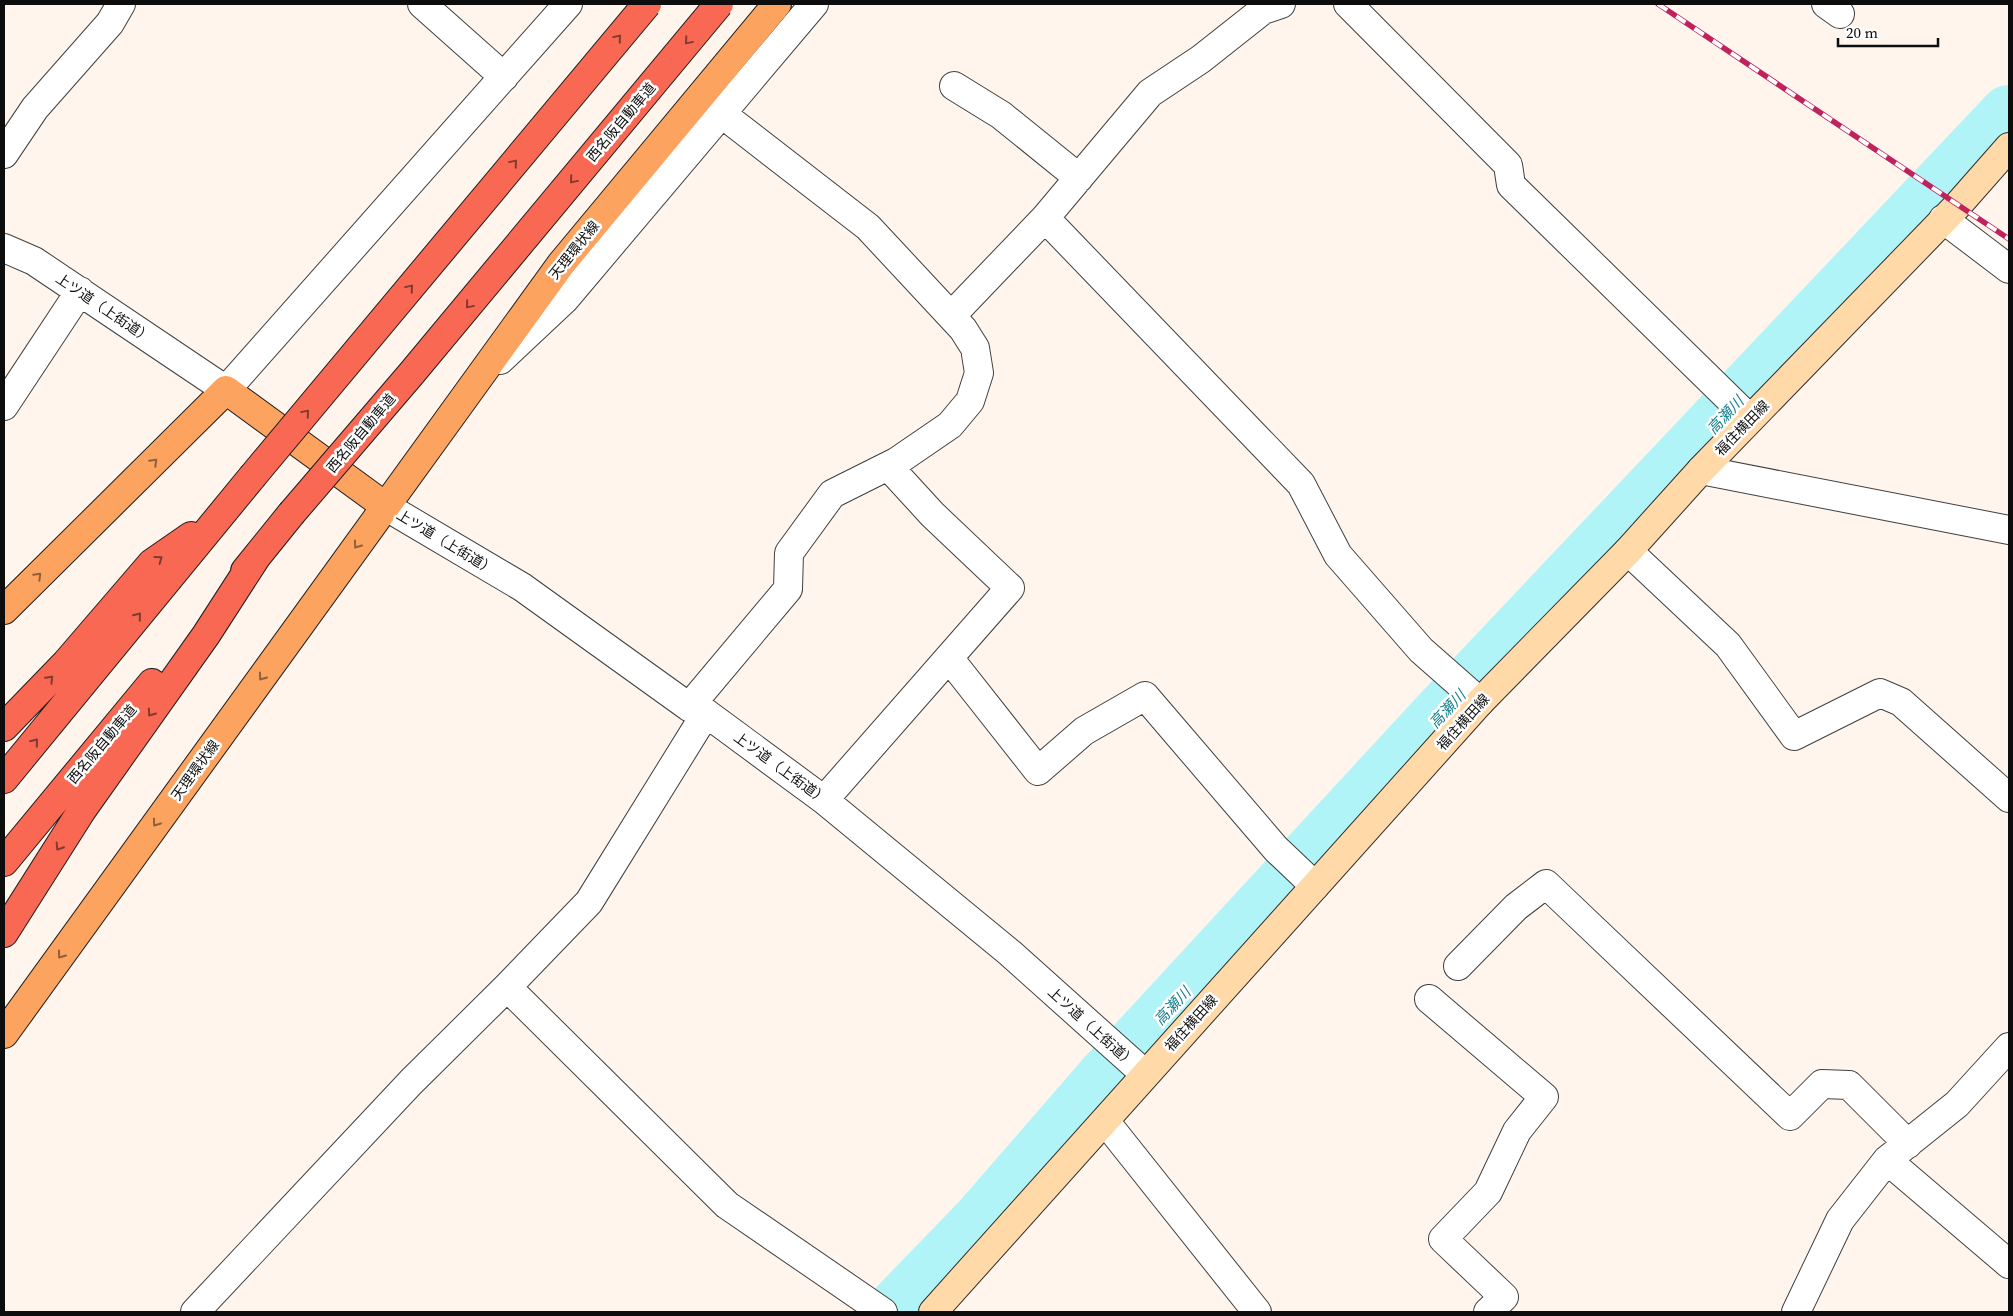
<svg xmlns="http://www.w3.org/2000/svg" width="2013" height="1316" font-family="'Source Serif 4','Noto Sans JP',serif">
	<style>
		.lines { fill: none; stroke-linecap: round; stroke-linejoin: round }
		.river { stroke: #b0f4f8; stroke-width: 60 }
		.street-casing { stroke: #404040; stroke-width: 30 }
		.secondary-casing { stroke: #2f2f2f; stroke-width: 30 }
		.primary-casing { stroke: #1e1e1e; stroke-width: 30 }
		.highway-casing { stroke: #1e1e1e; stroke-width: 30 }
		.street { stroke: #fff; stroke-width: 28 }
		.secondary { stroke: #ffd9a8; stroke-width: 28 }
		.primary { stroke: #fca360; stroke-width: 28 }
		.highway { stroke: #f86852; stroke-width: 28 }
		.rail-casing { stroke: #c0225d; stroke-width: 5.5 }
		.rail { stroke: #fff; stroke-width: 4; stroke-dasharray: 11; stroke-linecap: butt }
		.highway-bridge-casing { stroke: #1e1e1e; stroke-width: 30; stroke-linecap: butt }
		.highway-bridge { stroke: #f86852; stroke-width: 28 }
		.oneway { stroke: #823a30 }
		.oneway2 { stroke: #90603b }
		.labels { text-anchor: middle; dominant-baseline: central; stroke-width: 5; stroke-linejoin: round; paint-order: stroke }
		.street-label { font-size: 14px; fill: #0d0d0d; stroke: #fff }
		.water-label { font-size: 15px; font-style: italic; fill: #137f8b; stroke: #fff }
	</style>
	<rect width="100%" height="100%" fill="#fff5ed"/>
	<g class="lines">
		<path class="river" d="M894,1312L983,1220L1108,1076L1443,713L2009,115"/>
		<defs>
			<path id="street" d="M422,4L504,77
				M1348,4L1508,165L1511,185L1750,419
				M1826,4L1840,14
				M954,86L1001,115L1079,178
				M4,154L35,108L110,23L121,4
				M1045,218L1301,484L1338,555L1421,650L1480,702
				M1943,219L2009,269
				M4,248L34,261L226,390L568,4
				M951,316L1045,218L1150,93L1201,59L1263,10L1281,4
				M500,360L565,299L814,4
				M4,406L80,291
				M1701,470L2009,530
				M385,506L522,587L689,707L706,713L824,800L1010,953L1145,1074
				M1628,551L1728,645L1794,736L1880,693L1901,702L2009,798
				M949,658L1038,771L1084,731L1145,696L1276,849L1315,886
				M689,707L788,589L789,553L832,494L896,462L950,425L970,401L979,373L975,348L963,329L868,227L722,114
				M824,800L1010,588L932,514L888,466
				M1458,966L1516,907L1546,884L1790,1116L1822,1084L1849,1085L1908,1144
				M507,987L727,1205L883,1312
				M1429,999L1544,1097L1517,1131L1488,1192L1443,1239L1504,1297L1488,1312
				M1105,1121L1257,1312
				M1887,1160L2009,1264
				M195,1312L411,1082L507,987L589,902L706,713
				M1796,1312L1840,1220L1887,1160L1957,1104L2009,1047"/>
			<path id="secondary" d="M933,1312L1480,702L1628,551L1701,470L1958,205L2009,147"/>
			<path id="primary" d="M4,610L226,390L385,506
				M4,1034L561,264L777,4"/>
			<path id="highway" d="M245,571L291,514
				M4,727L66,663L152,563L191,536
				M4,779L252,477
				M4,862L152,683
				M4,933L82,810L206,635L257,556"/>
		</defs>
		<use href="#street" class="street-casing"/>
		<use href="#secondary" class="secondary-casing"/>
		<use href="#primary" class="primary-casing"/>
		<use href="#highway" class="highway-casing"/>
		<use href="#street" class="street"/>
		<use href="#secondary" class="secondary"/>
		<use href="#primary" class="primary"/>
		<use href="#highway" class="highway"/>
		<defs>
			<path id="rail" d="M1658,4L2009,239"/>
		</defs>
		<use href="#rail" class="rail-casing"/>
		<use href="#rail" class="rail"/>
		<defs>
			<path id="highway-bridge" d="M252,477L647,4
				M291,514L411,374L719,4"/>
		</defs>
		<use href="#highway-bridge" class="highway-bridge-casing"/>
		<use href="#highway-bridge" class="highway-bridge"/>
	</g>
	<defs><path id="oneway-chevron" d="M-2-3.5L2.5 0L-2 3.5" fill="none" stroke-width="1.6" stroke-linecap="round" stroke-linejoin="round" transform="scale(1.25)"/></defs>
	<g class="oneway">
		<use href="#oneway-chevron" transform="translate(618 38) rotate(-50)"/>
		<use href="#oneway-chevron" transform="translate(688 41) rotate(130)"/>
		<use href="#oneway-chevron" transform="translate(514 163) rotate(-50)"/>
		<use href="#oneway-chevron" transform="translate(573 180) rotate(130)"/>
		<use href="#oneway-chevron" transform="translate(410 288) rotate(-50)"/>
		<use href="#oneway-chevron" transform="translate(469 305) rotate(130)"/>
		<use href="#oneway-chevron" transform="translate(306 413) rotate(-50)"/>
		<use href="#oneway-chevron" transform="translate(159 559) rotate(-36)"/>
		<use href="#oneway-chevron" transform="translate(138 616) rotate(-51)"/>
		<use href="#oneway-chevron" transform="translate(50 679) rotate(-46)"/>
		<use href="#oneway-chevron" transform="translate(151 713) rotate(125)"/>
		<use href="#oneway-chevron" transform="translate(35 742) rotate(-51)"/>
		<use href="#oneway-chevron" transform="translate(59 847) rotate(123)"/>
	</g>
	<g class="oneway2">
		<use href="#oneway-chevron" transform="translate(154 462) rotate(-45)"/>
		<use href="#oneway-chevron" transform="translate(357 545) rotate(126)"/>
		<use href="#oneway-chevron" transform="translate(38 576) rotate(-45)"/>
		<use href="#oneway-chevron" transform="translate(262 677) rotate(126)"/>
		<use href="#oneway-chevron" transform="translate(156 823) rotate(126)"/>
		<use href="#oneway-chevron" transform="translate(61 955) rotate(126)"/>
	</g>
	<g class="labels">
		<g class="street-label">
			<text transform="translate(621 122) rotate(-50)">西名阪自動車道</text>
			<text transform="translate(574 250) rotate(-51)">天理環状線</text>
			<text transform="translate(104 308) rotate(34)">上ツ道（上街道）</text>
			<text transform="translate(1742 428) rotate(-46)">福住横田線</text>
			<text transform="translate(361 433) rotate(-50)">西名阪自動車道</text>
			<text transform="translate(446 542) rotate(31)">上ツ道（上街道）</text>
			<text transform="translate(1463 722) rotate(-48)">福住横田線</text>
			<text transform="translate(102 744) rotate(-50)">西名阪自動車道</text>
			<text transform="translate(781 768) rotate(36)">上ツ道（上街道）</text>
			<text transform="translate(195 770) rotate(-54)">天理環状線</text>
			<text transform="translate(1191 1023) rotate(-48)">福住横田線</text>
			<text transform="translate(1092 1027) rotate(42)">上ツ道（上街道）</text>
		</g>
		<g class="water-label">
			<text transform="translate(1725 415) rotate(-47)">高瀬川</text>
			<text transform="translate(1447 709) rotate(-47)">高瀬川</text>
			<text transform="translate(1172 1006) rotate(-47)">高瀬川</text>
		</g>
	</g>
	<rect width="2013" height="1316" fill="none" stroke="#0d0d0d" stroke-width="10"/>
	<path d="M1838 38v8h100v-8" fill="none" stroke="#0d0d0d" stroke-width="2.5"/>
	<text x="1846" y="38" font-size="15" fill="#0d0d0d" stroke="#ffffff" stroke-width="4" paint-order="stroke">20 m</text>
</svg>
